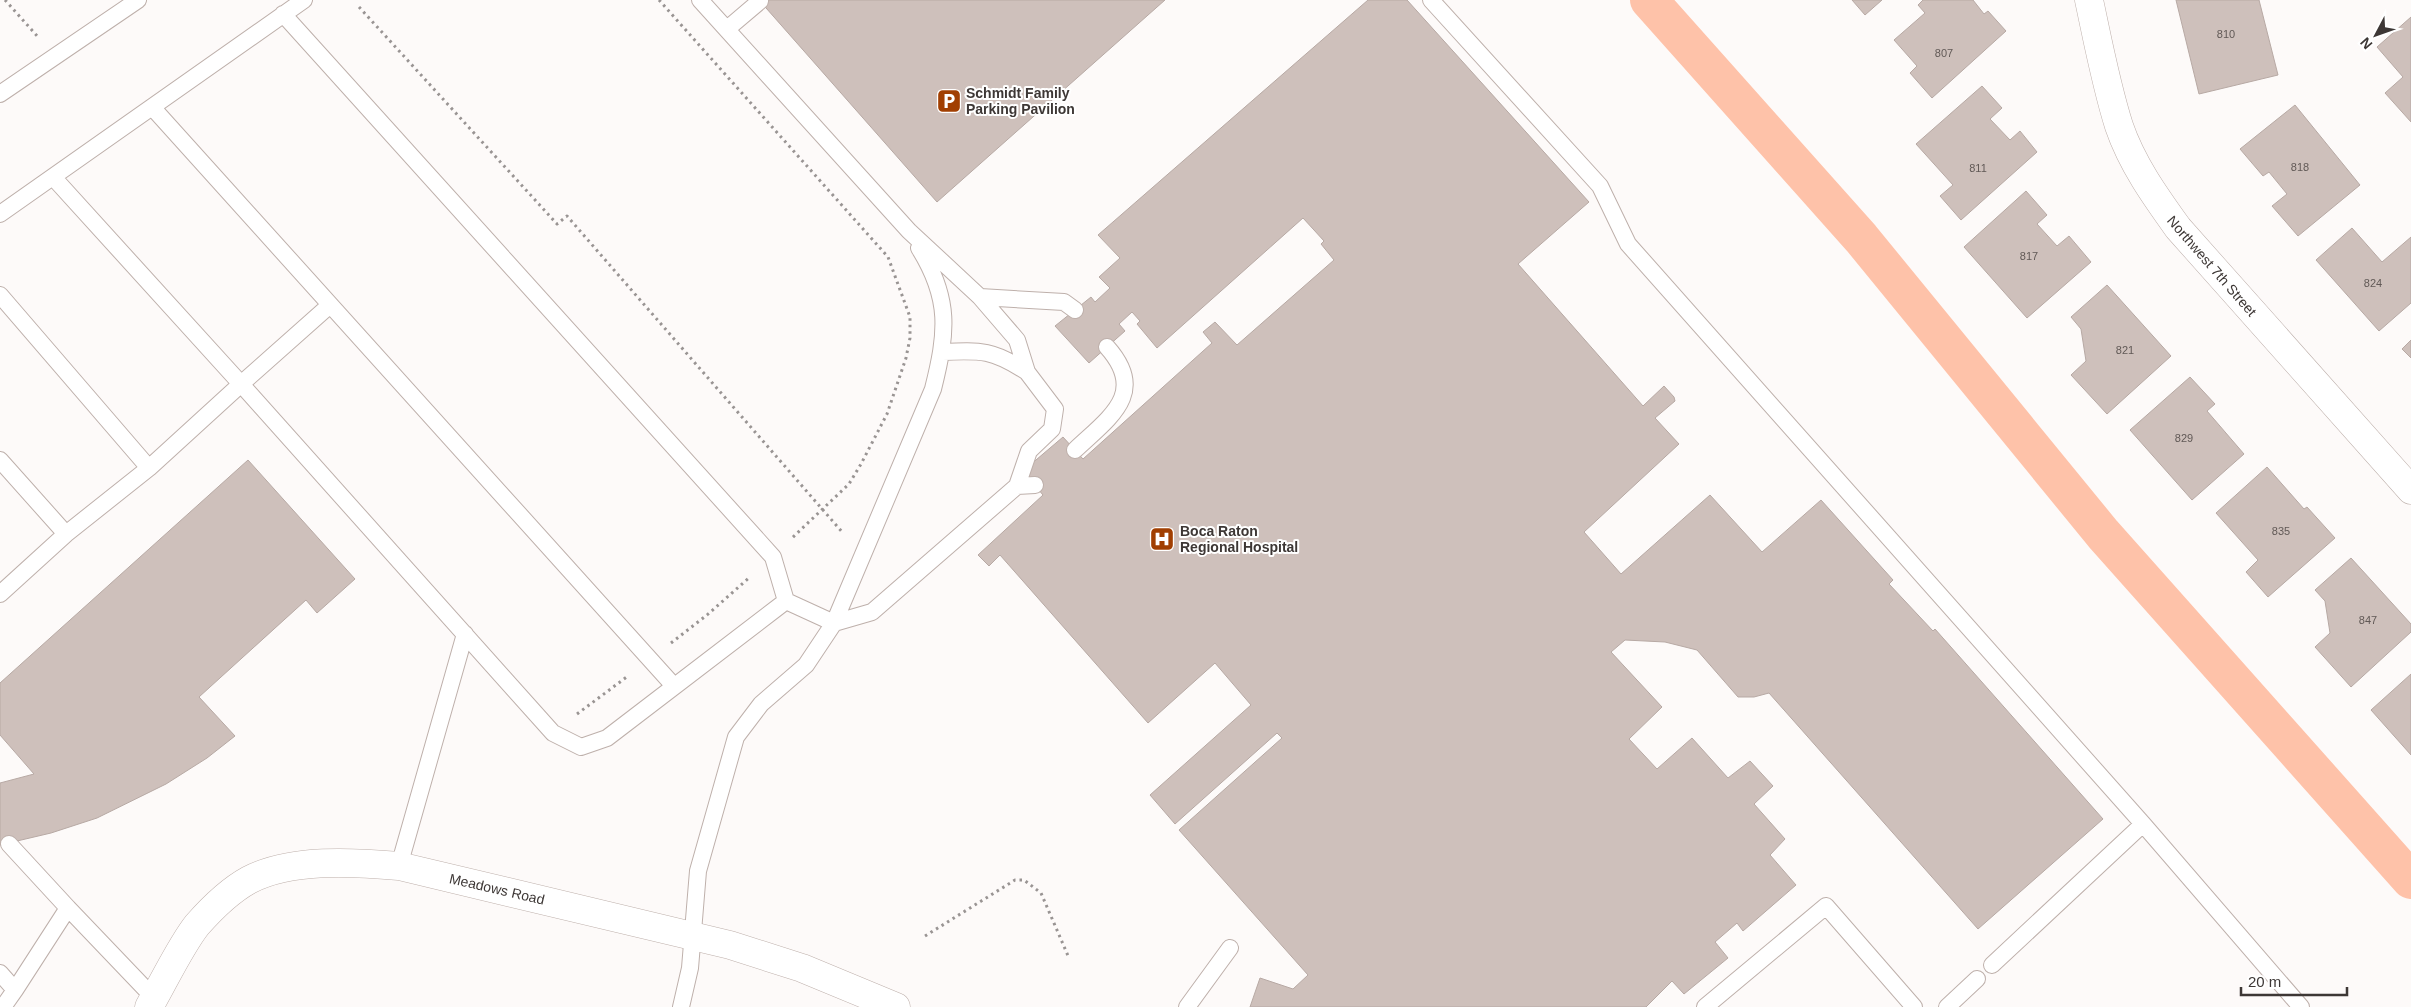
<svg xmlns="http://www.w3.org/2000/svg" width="2411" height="1007" font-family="Helvetica,sans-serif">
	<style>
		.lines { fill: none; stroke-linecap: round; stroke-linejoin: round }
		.canal { stroke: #fec2a9; stroke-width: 38 }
		.building { fill: #cec0bb; stroke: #b7a9a4 }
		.service-casing { stroke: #beb0ab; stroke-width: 18 }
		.minor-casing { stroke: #beb0ab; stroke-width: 29 }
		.tertiary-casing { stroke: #beb0ab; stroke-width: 29 }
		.path { stroke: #999493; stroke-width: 3; stroke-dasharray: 2.5 4; stroke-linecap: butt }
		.service { stroke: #fff; stroke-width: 16 }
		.minor { stroke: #fff; stroke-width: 28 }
		.tertiary { stroke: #fff; stroke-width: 28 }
		.labels { text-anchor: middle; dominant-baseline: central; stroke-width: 4; stroke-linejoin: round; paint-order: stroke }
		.number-label { font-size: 11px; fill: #615956 }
		.poi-label { font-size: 14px; font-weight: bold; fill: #3d3735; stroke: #fff; text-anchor: start }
		.street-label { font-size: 14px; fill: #3d3735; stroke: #fff }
	</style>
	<rect width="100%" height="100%" fill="#fdfaf9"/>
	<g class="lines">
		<path class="canal" d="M1649,0L1861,238L2103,534L2411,880"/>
	</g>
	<path class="building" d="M759,0H1165L937,202Z
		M1368,0H1407L1589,202L1518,264L1643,406L1664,386L1674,397L1675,401L1655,418L1679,444L1584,532L1621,574L1710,495L1762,552L1821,500L1893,580L1889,584L1933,631L1935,629L2103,819L1978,929L1769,693L1754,697H1738L1697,650L1665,642L1625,640L1611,652L1662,707L1629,739L1657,769L1692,738L1728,778L1750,761L1773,786L1754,804L1785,839L1770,855L1796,885L1743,931L1737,923L1715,942L1728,958L1684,994L1672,981L1646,1007H1250L1260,978L1293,989L1308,975L1179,830L1282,738L1277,733L1175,824L1150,795L1251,705L1215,663L1148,723L1000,555L989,566L978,555L1043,495L1023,471L1063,437L1083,459L1212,343L1203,332L1215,322L1237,345L1334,260L1321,244L1324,241L1303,218L1157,348L1137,324L1140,321L1132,312L1119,324L1125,331L1089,363L1055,326L1091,297L1095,302L1110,288L1099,277L1120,258L1098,235Z
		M1852,0H1882L1865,15Z
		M1923,0H1973L1984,14L1988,11L2006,31L1932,98L1910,73L1917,66L1894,40L1925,13L1918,5Z
		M2176,0H2259L2278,75L2199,94Z
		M2411,17V122L2385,93L2403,77L2377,47Z
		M1982,86L2002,108L1990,119L2010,140L2020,131L2037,152L1961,220L1940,196L1953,185L1916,144Z
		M2295,105L2360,185L2298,236L2272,206L2287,194L2269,172L2263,176L2240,149Z
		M2026,191L2047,215L2037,224L2057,246L2069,236L2091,262L2027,318L1964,247Z
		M2352,228L2382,262L2411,237V303L2379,331L2316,260Z
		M2107,285L2171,356L2107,414L2071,375L2086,361L2081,329L2071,317Z
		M2411,340V358L2402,349Z
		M2190,377L2215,404L2207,411L2244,454L2192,500L2130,430Z
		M248,460L355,579L317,613L306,600L199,697L235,736L207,758L166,784L97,818L51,833L0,845V783L34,774L0,735V683Z
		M2267,467L2304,509L2307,507L2335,538L2268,597L2246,572L2258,560L2216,513Z
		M2351,558L2411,624V632L2351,687L2315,647L2330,633L2325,601L2315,590Z
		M2411,674V755L2371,710Z"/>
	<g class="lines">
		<defs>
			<path id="service" d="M700,0L909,231L980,297L1017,340L1027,372L1055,409L1052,429L1029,451L1017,486L872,612L834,623
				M1431,0L1600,186L1628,244L2143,824L2301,1007
				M283,14L773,557L786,601
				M727,29L760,1
				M0,94L138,0
				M152,107L674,686
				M0,214L304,0
				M0,295L149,468
				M980,297L1064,302L1075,310
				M330,305L241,384L553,733L581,747L607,738L786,601L834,623L806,665L761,704L736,737L698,871L690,968L681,1007
				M942,352C982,350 993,350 1027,372
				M1075,450C1110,417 1148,393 1107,347
				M0,460L66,534
				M1017,486L1035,485
				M0,594L66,534L149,468L241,384L53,177
				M834,623L933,389C947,333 951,299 919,248
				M9,844L68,908
				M399,866L465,634
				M1992,965L2143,824
				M0,973L15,990L68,908L154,998
				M3,1007L15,990
				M1187,1007L1230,948
				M1705,1007L1826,906L1914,1007
				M1947,1007L1977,979"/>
			<path id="minor" d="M2089,0C2098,42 2106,85 2119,126C2132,164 2155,196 2178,228L2411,490"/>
			<path id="tertiary" d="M149,1007C163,983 181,945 197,925C212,908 229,891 249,880C291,858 354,862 399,866L730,945L802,968L896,1007"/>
		</defs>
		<use href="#service" class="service-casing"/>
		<use href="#minor" class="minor-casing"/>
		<use href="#tertiary" class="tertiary-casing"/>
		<path class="path" d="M5,0L38,37
			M659,0L888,257L910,317V338L906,358L887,414L861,464L849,484L792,538
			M359,7L557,224L567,216L843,533
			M671,643L707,615L750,577
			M577,714L628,676
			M925,936L1015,880H1024L1041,893L1069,958"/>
		<use href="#service" class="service"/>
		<use href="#minor" class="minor"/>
		<use href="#tertiary" class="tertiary"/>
	</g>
	<defs>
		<symbol id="parking-square" viewBox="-11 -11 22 22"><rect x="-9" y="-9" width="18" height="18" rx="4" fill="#a13f02" stroke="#fff"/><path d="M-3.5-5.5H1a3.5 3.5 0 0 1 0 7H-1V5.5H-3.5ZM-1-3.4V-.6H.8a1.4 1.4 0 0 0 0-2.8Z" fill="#fff"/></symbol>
		<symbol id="hospital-square" viewBox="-11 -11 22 22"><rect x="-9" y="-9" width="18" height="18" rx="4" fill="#a13f02" stroke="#fff"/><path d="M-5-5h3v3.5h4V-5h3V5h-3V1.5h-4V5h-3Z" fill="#fff"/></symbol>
	</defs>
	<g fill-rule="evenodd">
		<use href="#parking-square" x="935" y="87" width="28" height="28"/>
		<use href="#hospital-square" x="1148" y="525" width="28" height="28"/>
	</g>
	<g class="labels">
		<g class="number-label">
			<text x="2226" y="34">810</text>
			<text x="1944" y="53">807</text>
			<text x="2300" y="167">818</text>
			<text x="1978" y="168">811</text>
			<text x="2029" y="256">817</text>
			<text x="2373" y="283">824</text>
			<text x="2125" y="350">821</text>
			<text x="2184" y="438">829</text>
			<text x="2281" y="531">835</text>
			<text x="2368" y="620">847</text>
		</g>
		<g class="poi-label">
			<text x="966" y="93">Schmidt Family<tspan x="966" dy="16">Parking Pavilion</tspan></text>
			<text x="1180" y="531">Boca Raton<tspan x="1180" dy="16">Regional Hospital</tspan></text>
		</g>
		<g class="street-label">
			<text transform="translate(2212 266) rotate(49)">Northwest 7th Street</text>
			<text transform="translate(497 889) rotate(13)">Meadows Road</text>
		</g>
	</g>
	<g transform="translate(2376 35) rotate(229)" stroke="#ffffff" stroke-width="4" paint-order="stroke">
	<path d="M0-4L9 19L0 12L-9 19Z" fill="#3d3735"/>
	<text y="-8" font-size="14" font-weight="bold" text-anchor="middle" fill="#3d3735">N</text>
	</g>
	<path d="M2241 987v8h106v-8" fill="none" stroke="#3d3735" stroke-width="2.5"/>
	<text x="2248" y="987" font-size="15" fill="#3d3735" stroke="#ffffff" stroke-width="4" paint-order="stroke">20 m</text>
</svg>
